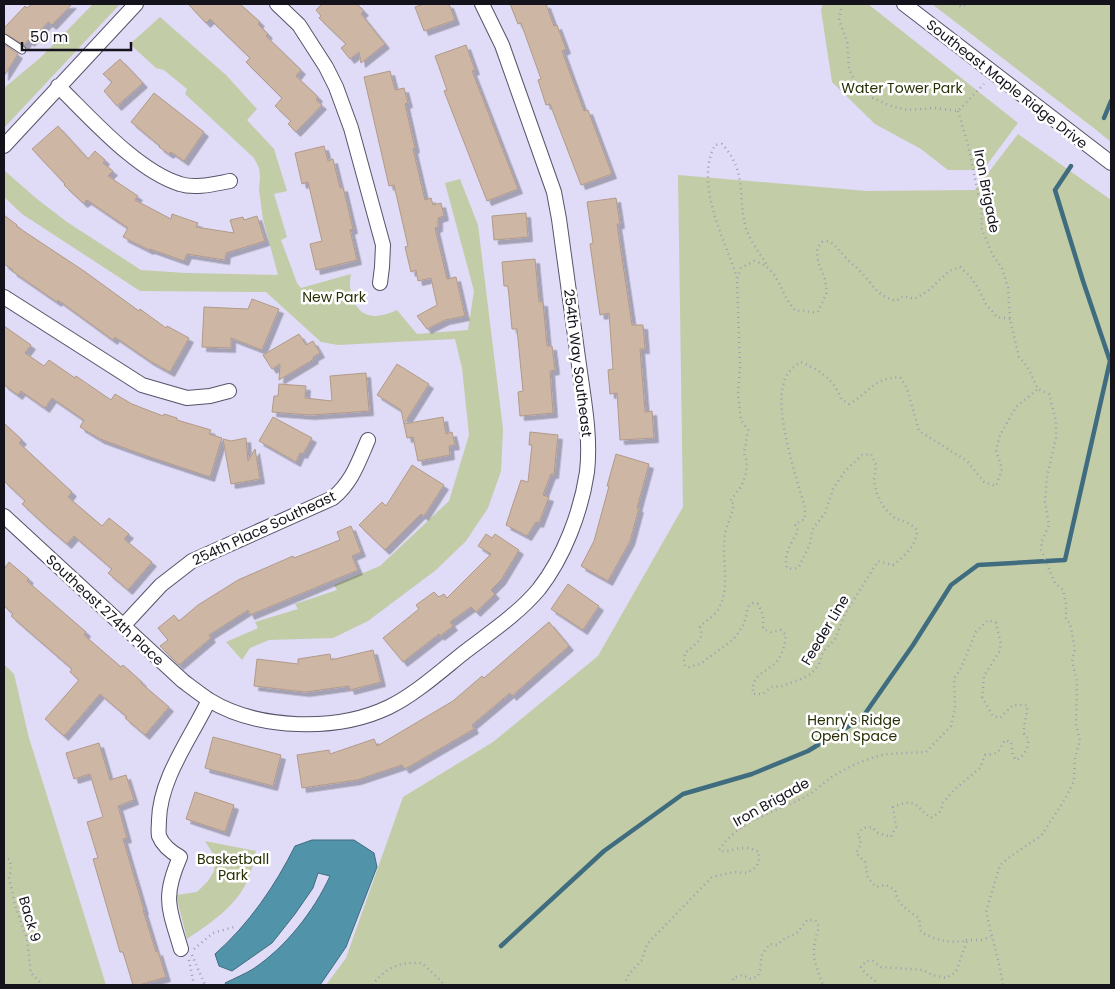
<svg xmlns="http://www.w3.org/2000/svg" width="1115" height="989" font-family="Poppins,sans-serif">
	<style>
		.green { fill: #c2cca7 }
		.water { fill: #5193a9; stroke: #3f6d7f }
		.lines { fill: none; stroke-linecap: round; stroke-linejoin: round }
		.stream { stroke: #3f6d7f; stroke-width: 4.5 }
		.building { fill: #ceb6a5; stroke: #b19a89; filter: url(#shadow) }
		.service-casing { stroke: #575369; stroke-width: 9 }
		.minor-casing { stroke: #575369; stroke-width: 16 }
		.path { stroke: #a19db2; stroke-width: 2.5; stroke-dasharray: 1 4; stroke-linecap: butt }
		.service { stroke: #fff; stroke-width: 7 }
		.minor { stroke: #fff; stroke-width: 14 }
		.labels { text-anchor: middle; dominant-baseline: central; stroke-width: 5; stroke-linejoin: round; paint-order: stroke }
		.street-label { font-size: 14px; fill: #14131c; stroke: #fff }
		.park-label { font-size: 14px; fill: #273005; stroke: #fff }
	</style>
	<defs>
		<filter id="shadow"><feDropShadow dx="4.5" dy="4.5" stdDeviation="0" flood-color="#0004"/></filter>
	</defs>
	<rect width="100%" height="100%" fill="#e0dbf6"/>
	<path class="green" d="M93,4H120L4,128V88L40,58Z
		M823,4H868L1018,123L983,170H948L921,149L875,124L832,82L821,10Z
		M932,4H1111V142L1095,129Z
		M160,17L226,75L257,109L247,120L274,149L287,191L274,194L287,237L281,240L297,283L301,288L351,274C349,282 350,289 352,297C360,320 378,319 397,310L417,334L468,330L474,291L445,183L460,179L478,225L503,429L501,471L488,508L466,541L436,570L368,621L333,638L269,640L250,648L242,660L226,642L258,628L255,622L298,609L295,604L337,590L334,585L380,566L449,501L469,435L462,368L455,339L338,345L321,342L266,292L140,291L22,214L4,197L5,171L37,199L67,222L141,270L186,273L278,275L263,219L259,190L260,177L259,168L254,158L185,94L187,89L164,70L156,68L130,44Z
		M1018,134L1111,200V985H326L346,958L403,797L493,742L598,656L683,507L678,175L867,191L975,190Z
		M4,664L14,674L29,738L106,985H4Z
		M205,841L256,851C254,858 253,866 250,874C240,904 212,922 187,939L176,895L197,892L208,881L214,871L215,857Z"/>
	<path class="water" d="M312,840H354L374,853L377,867L346,947L320,985H226L225,983C235,978 245,974 253,969C286,947 314,911 330,876L318,873L313,888L295,914L272,943L232,971L219,966L215,954C249,924 275,886 295,846Z"/>
	<g class="lines">
		<path class="stream" d="M1104,118L1111,101
			M501,946L604,851L683,794L752,774L808,751L862,718L913,645L951,585L978,565L1065,560L1110,361L1083,281L1055,190L1071,166"/>
	</g>
	<path class="building" d="M32,4H72L52,25L48,22L30,42L28,40L24,45L4,33V28L25,6L27,8Z
		M188,4H240L260,22L258,24L268,34L266,36L301,70L296,76L318,97L316,100L322,105L296,132L288,124L291,121L275,106L282,98L246,62L250,58L210,19L206,23Z
		M322,4H357L364,11L361,14L385,44L361,63L359,52L350,59L341,48L346,44L319,18L321,16L316,10Z
		M424,4H449L455,20L424,31L415,7Z
		M510,4H546L554,26L557,25L566,49L562,51L584,111L588,110L612,174L581,185L550,104L546,105L538,80L541,79L521,23L518,24Z
		M4,44L18,54L4,76Z
		M466,45L475,70L472,71L518,189L487,201L444,91L447,90L435,56Z
		M120,59L143,83L117,106L104,91L112,82L103,74Z
		M390,71L395,90L404,88L408,103L405,104L415,148L413,149L425,200L431,198L433,205L441,203L444,216L438,218V227L435,228L447,279L456,277L465,316L445,320L427,329L417,316L437,305L431,278L418,281L416,270L411,272L405,247L408,246L394,185L389,186L364,77Z
		M154,93L204,132L184,161L171,152L169,154L159,147L160,146L131,122Z
		M58,126L88,159L95,151L105,160L103,163L113,171L108,176L138,196L135,200L171,219L172,214L198,223L196,227L234,233L230,220L243,217L244,220L257,216L265,241L226,253L225,260L187,254L184,261L150,249L149,250L123,237L128,228L87,200L83,203L64,185L65,184L32,149Z
		M324,146L328,161L333,159L340,188L343,187L353,229L350,230L357,260L316,270L310,244L322,241L308,182L302,184L295,153Z
		M616,198L620,224H617L632,325H643L645,349H640L645,412L652,411L654,438L620,440L617,393L610,394L608,370L613,369L609,313L600,315L590,244L593,243L587,202Z
		M526,213L528,237L494,240L492,216Z
		M4,215L17,225L16,226L84,271L139,311L140,309L166,328L167,326L189,338L170,372L150,361L115,337L113,340L58,300L57,302L12,271L13,270L4,264Z
		M535,259L539,302H543L547,346H552L555,370L550,371L553,413L520,416L518,392L523,391L517,329H512L508,286H504L502,262Z
		M252,299L279,309L262,350L231,338V348L202,347L204,307L248,309Z
		M4,326L31,345L25,353L44,366L49,360L75,378L76,376L111,400L115,394L132,404L163,416L164,414L177,418V420L211,430L209,434L222,438L210,477L144,455L100,439L80,427L84,420L52,398L45,408L21,391L18,395L4,385Z
		M299,334L306,345L313,341L320,353L313,357L314,359L279,380L280,364L272,369L263,355Z
		M397,364L429,384L404,424L443,417L446,434L452,432L455,445L449,446L450,455L418,461L413,437L407,438L401,410L377,395Z
		M366,373L369,411L310,415L272,412L274,396H278L279,384L306,386L305,398L332,401L330,376Z
		M273,417L312,438L303,454L300,453L296,462L259,441Z
		M4,423L22,440L19,443L72,492L68,497L102,526L109,518L129,534L124,539L152,562L128,590L108,573L112,569L74,536L67,544L46,526L22,504L25,501L4,481Z
		M530,432L558,435L554,474H551L543,495L549,497L539,523L536,522L527,536L506,525L521,480L528,482L532,445H529Z
		M246,438L248,461L255,449L260,479L231,484L223,439L231,441Z
		M616,454L649,464L637,508H639L630,541L608,581L581,566L594,541L609,486H607Z
		M412,465L444,485L424,516L421,514L385,550L359,525L382,502L386,506Z
		M351,526L361,552L352,556L358,570L250,615L248,610L209,635L211,638L179,665L160,646L168,640L158,628L174,615L179,621L198,605L238,580L293,556L294,558L340,540L337,532Z
		M486,534L492,538L495,534L519,550L501,580L491,590L495,594L476,612L471,607L450,622L453,626L440,636L439,634L403,662L383,638L419,609L416,605L434,592L439,597L444,594L447,598L491,554L478,546Z
		M9,562L29,579L27,581L86,632L84,635L121,667L123,665L142,682L141,683L169,707L145,735L125,718L127,717L100,694L64,736L45,719L79,680L70,672L72,669L11,616L13,614L4,606V569Z
		M568,584L599,606L583,630L551,609Z
		M549,622L569,646L512,696L510,693L472,725L474,729L405,769L402,765L357,780L302,788L297,755L329,750L330,754L374,739L377,746L453,701L482,676L484,678Z
		M373,650L381,682L350,690L349,686L305,692L254,686L257,659L298,664V659L330,654L331,660Z
		M213,737L281,755L273,786L205,768Z
		M99,743L110,780L126,775L134,800L118,806L127,838L123,839L144,910H143L156,952L158,951L166,977L139,985H133L123,952H120L93,859L98,858L87,822L103,817L90,774L74,779L66,753Z
		M195,792L234,805L225,832L186,819Z"/>
	<g class="lines">
		<defs>
			<path id="service" d="M4,38L22,50"/>
			<path id="minor" d="M277,4L299,25L326,67L336,87L351,128L383,245L382,267L380,283
				M904,4L1111,163
				M58,86C90,117 137,171 180,184C195,189 214,184 230,181
				M4,146L136,4
				M4,297L142,385L187,398L210,396L229,391
				M4,516L183,681C191,687 200,694 209,700C258,730 337,732 389,707C416,694 443,669 466,651C491,632 519,613 539,589C564,557 581,512 587,472C591,437 584,401 579,365C572,317 566,268 559,219L554,192L502,45L482,4
				M123,626L161,585L192,561L333,498C352,482 358,463 368,440
				M181,949C169,908 162,898 180,857C171,852 163,846 159,836C158,831 159,825 159,820C160,778 191,738 209,700"/>
		</defs>
		<use href="#service" class="service-casing"/>
		<use href="#minor" class="minor-casing"/>
		<path class="path" d="M842,4L839,20L847,41L849,69L857,86L871,97L888,105L907,110L935,108L958,111L984,84
			M955,4L962,7L966,4
			M958,111L968,145L981,208L982,229L992,254L1002,268L1008,288L1010,319L1019,357L1027,366L1038,389L1049,394L1056,421V438L1047,476L1045,502L1049,525L1042,541L1041,550L1055,583L1063,590L1066,604V620L1070,623L1075,649L1072,662L1077,680L1076,725L1080,741L1075,758L1074,781L1065,799L1041,836L1011,856L1000,865L986,912L1000,968L1003,985
			M737,278C725,239 694,185 715,145L722,144C748,172 737,196 746,228C750,242 760,253 767,265
			M1010,319L997,317L986,304L978,288L970,276L960,267L949,271L929,290L915,299L903,296L896,301C874,294 875,286 860,271C856,266 850,263 846,258C840,251 836,246 829,241L822,242L817,249L818,262L825,279L827,292L818,312C810,313 804,310 796,311C779,295 781,268 754,261L741,268L737,280L740,367L738,393L741,420L748,430L744,454L747,462L746,473L741,487L730,501L734,504C732,515 727,524 725,534C721,558 731,586 719,608C715,616 706,620 700,627C705,640 694,645 685,653L684,662L685,666L689,667L700,664L730,642L737,635L744,624L748,607L753,603L758,604C763,613 764,619 763,629L771,632L781,630L786,635C785,644 783,654 777,661C767,673 751,673 753,694H763L771,687L782,686L801,679L811,674L819,664L823,652L835,639L845,614L878,561L893,565C905,556 916,546 917,530L910,524L893,517L883,506L877,494L874,481L876,465L871,454L862,455L845,471L833,489L825,513L812,530L810,544L799,567L793,569L787,568C783,554 791,544 798,531L795,524L805,519V508C796,477 774,411 784,382C786,373 794,366 801,362C819,370 834,379 841,399L849,404C871,392 871,379 900,377L907,388L919,431L967,461L984,482L996,486L1002,469L996,450L1000,435L1016,407L1038,389
			M4,856L10,860L11,870L9,878L15,905L27,939L31,973L43,985
			M966,940H981L991,937
			M194,949L213,933L234,927
			M192,955L205,985
			M189,960L194,985
			M372,985C387,967 398,962 422,963L445,985
			M624,985L629,974L642,960L647,944L712,877L735,872L747,873L756,867L759,861V852C754,850 749,847 743,848C734,848 727,854 719,850C737,822 772,813 801,799C812,794 822,784 832,777C845,768 872,756 888,754C901,753 914,753 926,752L951,726L955,707L954,679L960,670L976,632L988,620L996,623L1001,644L999,652L984,676L982,697L993,716L1000,718L1013,705H1027C1028,714 1023,724 1024,733C1025,738 1027,735 1028,740C1029,749 1023,757 1016,760L1013,756L1011,742L1005,740C998,752 1000,754 985,755L980,768L955,789L943,803L941,811L931,818C914,806 918,797 893,807L896,827L891,837L878,833L872,827L863,828L857,835L861,839L860,846L856,853L865,862L868,878L876,887L886,885L895,890C898,905 907,910 919,918L921,932C939,941 947,943 967,941L956,972L946,978L932,975L923,970L881,967L873,961H866L861,967C865,975 873,978 879,985
			M733,985V978L742,975L751,979L758,976L760,970L762,954L770,944L777,945L785,938L796,934L807,920H815L819,927C810,953 814,961 823,985"/>
		<use href="#service" class="service"/>
		<use href="#minor" class="minor"/>
	</g>
	<g class="labels">
		<g class="street-label">
			<text transform="translate(1007 84) rotate(38)">Southeast Maple Ridge Drive</text>
			<text transform="translate(987 191) rotate(79)">Iron Brigade</text>
			<text transform="translate(578 363) rotate(83)">254th Way Southeast</text>
			<text transform="translate(264 528) rotate(-25)">254th Place Southeast</text>
			<text transform="translate(105 610) rotate(43)">Southeast 274th Place</text>
			<text transform="translate(825 630) rotate(-59)">Feeder Line</text>
			<text transform="translate(771 802) rotate(-29)">Iron Brigade</text>
			<text transform="translate(30 919) rotate(74)">Back 9</text>
		</g>
		<g class="park-label">
			<text x="902" y="88">Water Tower Park</text>
			<text x="334" y="297">New Park</text>
			<text x="854" y="720">Henry's Ridge<tspan x="854" dy="16">Open Space</tspan></text>
			<text x="233" y="859">Basketball<tspan x="233" dy="16">Park</tspan></text>
		</g>
	</g>
	<rect width="1115" height="989" fill="none" stroke="#14131c" stroke-width="10"/>
	<path d="M22 42v8h109v-8" fill="none" stroke="#14131c" stroke-width="2.5"/>
	<text x="30" y="42" font-size="15" fill="#14131c" stroke="#ffffff" stroke-width="4" paint-order="stroke">50 m</text>
</svg>
